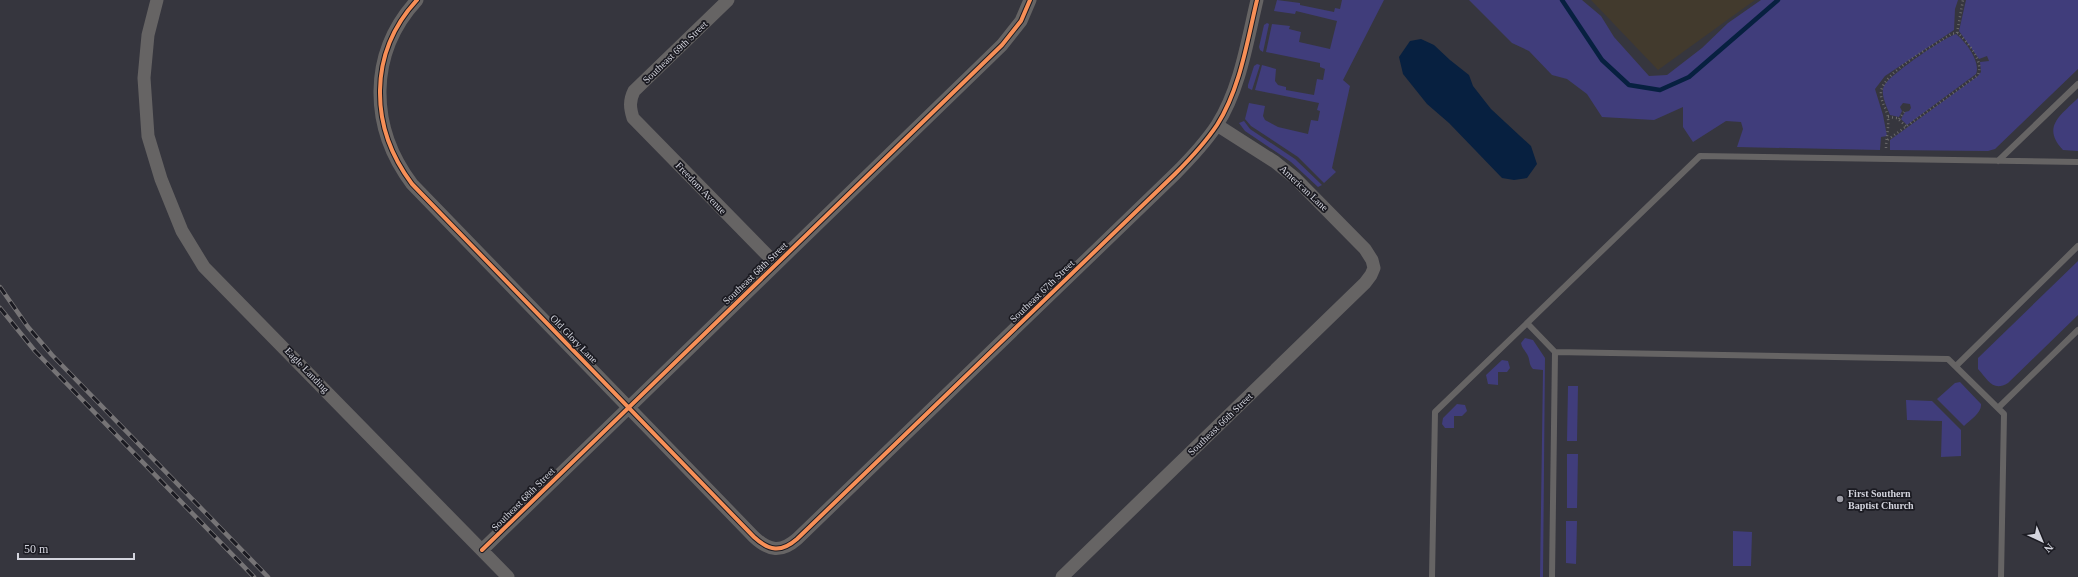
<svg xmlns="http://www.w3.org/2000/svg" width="2078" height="577" font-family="Georgia,serif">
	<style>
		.industrial { fill: #423a2d }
		.green { fill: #403d7b }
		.water { fill: #072040 }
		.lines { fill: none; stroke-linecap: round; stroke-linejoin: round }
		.stream { stroke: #072040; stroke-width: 4.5 }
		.path { stroke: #6b6a6c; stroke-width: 2.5; stroke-dasharray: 1 3; stroke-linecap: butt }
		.lane { stroke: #666464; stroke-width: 6 }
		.street { stroke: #666464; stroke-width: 13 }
		.rail-casing { stroke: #767476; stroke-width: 4.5 }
		.rail { stroke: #1b1b22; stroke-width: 3; stroke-dasharray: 9; stroke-linecap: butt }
		.cycleway-casing { stroke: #1b1b22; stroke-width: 6 }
		.cycleway { stroke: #f78f57; stroke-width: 4 }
		.poi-dot { fill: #9d9da6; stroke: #1b1b22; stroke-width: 1.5 }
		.labels { text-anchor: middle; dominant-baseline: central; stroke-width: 3.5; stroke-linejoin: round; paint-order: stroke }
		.street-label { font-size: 10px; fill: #d4d5de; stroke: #1b1b22 }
		.poi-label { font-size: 10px; font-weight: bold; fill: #d4d5de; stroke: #1b1b22; text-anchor: start }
	</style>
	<rect width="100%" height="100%" fill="#36363e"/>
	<path class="industrial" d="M1591,0H1755L1658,70Z"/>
	<path class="green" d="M1277,0L1300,3V5L1334,12L1335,8L1340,9L1342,0H1384L1343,80L1350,86L1332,168L1336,172L1324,183L1298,157L1251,126L1245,119L1249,103L1265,106L1263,116L1265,120L1278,127L1308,134L1311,120L1318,121L1320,111L1317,110L1319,103L1255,90L1262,65L1276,69L1275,81L1278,85L1286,87V90L1314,95L1317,79L1323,80L1325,69L1320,67V63L1266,52L1272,24L1290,26L1289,29L1301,32L1299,42L1330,49L1337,21L1296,11L1295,14L1274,11Z
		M1469,0H1582L1601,16L1614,37L1649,76L1667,75L1702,48L1728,23L1761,0H1958L1955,9L1954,30L1885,76L1875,89L1883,115L1887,136L1881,137L1880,150L1737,147L1743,129L1741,122L1726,121L1693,142L1683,127V107L1654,120L1602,117L1587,94L1567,79L1552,75L1529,51L1512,43Z
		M1966,0H2078V69L1995,149L1988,151L1890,150V140L1978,76L1981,72L1980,62L1989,61L1987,56L1979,59L1959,31Z
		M1267,23L1269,24L1263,52L1260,50L1259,47L1264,25Z
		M1956,34C1966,42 1981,62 1976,74L1907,125L1901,119L1905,112L1909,111L1911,108L1910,104L1903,103L1900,107L1902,111L1899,117L1890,115C1887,107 1880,94 1884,86C1889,75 1945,37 1956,34Z
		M1257,64L1260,65L1252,90L1248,88V85L1254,66Z
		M2078,98V151L2063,150C2041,127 2061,115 2078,98Z
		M1244,121L1250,129L1295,159L1322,185L1318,187L1291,162L1245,131L1239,123Z
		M2078,261V315L2008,383C1993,392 1988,380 1978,369V358Z
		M1525,338L1533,340L1545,358L1543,577H1540L1543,370L1533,369C1529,365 1530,361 1528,356C1526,351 1522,349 1521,343Z
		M1502,360L1508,361L1510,368L1507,372H1498V385L1488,384L1486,375Z
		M1960,382L1981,404C1982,413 1970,420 1964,426L1937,399L1955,383Z
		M1568,386H1578L1577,441H1567Z
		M1906,400L1932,401L1961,430V456L1941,457L1942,421L1907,420Z
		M1457,404L1465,405L1467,411L1462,416H1454V428H1445L1442,424L1443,418Z
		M1567,454H1578L1577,508H1567Z
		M1566,521H1577L1576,564L1566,563Z
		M1733,531L1752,532L1751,566H1733Z"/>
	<path class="water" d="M1421,39L1434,45L1450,60L1469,75L1473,86L1491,109L1531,146L1537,164L1527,178L1514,180L1502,178L1449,123L1427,104L1403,74L1399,57L1410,41Z"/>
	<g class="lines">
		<path class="stream" d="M1562,0L1602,60L1629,85L1660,90L1689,77L1778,0"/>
		<path class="path" d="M1957,33L1963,0
			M1888,117L1897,118L1907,127
			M1899,119L1904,112
			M1886,148C1886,138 1889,129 1888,118C1887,109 1880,101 1881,92C1883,72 1935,45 1951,34L1958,33C1968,43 1984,61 1978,75L1886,141"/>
		<path class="lane" d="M1998,161L2078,84
			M1527,323L1555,352L1552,577
			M1555,352L1948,359L2004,414L2001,577
			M1956,366L2078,246
			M1998,408L2078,330
			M1432,577L1435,412L1700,156L2078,162"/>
		<path class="street" d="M157,0L148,35L144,78L148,136L161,179L182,231L204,267L508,577
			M417,0C368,53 369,127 412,184L754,537C769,551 781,553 797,539L1175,174C1190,159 1205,143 1217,125C1240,89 1247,42 1257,0
			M728,0L634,91C629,101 630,108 633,118L776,264
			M482,550L1002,45L1021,21L1030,0
			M1062,577L1365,283L1371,275L1374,268L1372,260L1365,249L1295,178L1275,162L1217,125"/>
		<defs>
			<path id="rail" d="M0,287L28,327L52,355L268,577
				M0,308L35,351L254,577"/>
		</defs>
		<use href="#rail" class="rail-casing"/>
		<use href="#rail" class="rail"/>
		<defs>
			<path id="cycleway" d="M417,0C368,53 369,127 412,184L754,537C769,551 781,553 797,539L1175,174C1190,159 1205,143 1217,125C1240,89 1247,42 1257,0
				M482,550L1002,45L1021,21L1030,0"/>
		</defs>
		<use href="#cycleway" class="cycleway-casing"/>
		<use href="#cycleway" class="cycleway"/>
	</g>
	<circle class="poi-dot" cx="1840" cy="499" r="4"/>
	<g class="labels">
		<g class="street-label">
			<text transform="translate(675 52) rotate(-44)">Southeast 69th Street</text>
			<text transform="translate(701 188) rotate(46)">Freedom Avenue</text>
			<text transform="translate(1304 188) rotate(43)">American Lane</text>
			<text transform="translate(755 273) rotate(-44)">Southeast 68th Street</text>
			<text transform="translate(1042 291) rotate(-44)">Southeast 67th Street</text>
			<text transform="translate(574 339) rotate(46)">Old Glory Lane</text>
			<text transform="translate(307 370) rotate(46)">Eagle Landing</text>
			<text transform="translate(1220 424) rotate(-44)">Southeast 66th Street</text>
			<text transform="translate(523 499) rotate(-45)">Southeast 68th Street</text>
		</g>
		<g class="poi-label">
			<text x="1848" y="493">First Southern<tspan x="1848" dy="12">Baptist Church</tspan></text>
		</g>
	</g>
	<g transform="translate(2042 541) rotate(136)" stroke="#1b1b22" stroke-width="3" paint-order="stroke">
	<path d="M0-3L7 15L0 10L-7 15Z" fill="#d4d5de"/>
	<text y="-6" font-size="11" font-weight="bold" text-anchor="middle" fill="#d4d5de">N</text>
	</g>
	<path d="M18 553v6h116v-6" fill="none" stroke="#d4d5de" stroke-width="2"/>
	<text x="24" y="553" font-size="12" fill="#d4d5de" stroke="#1b1b22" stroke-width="3" paint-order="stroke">50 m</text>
</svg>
